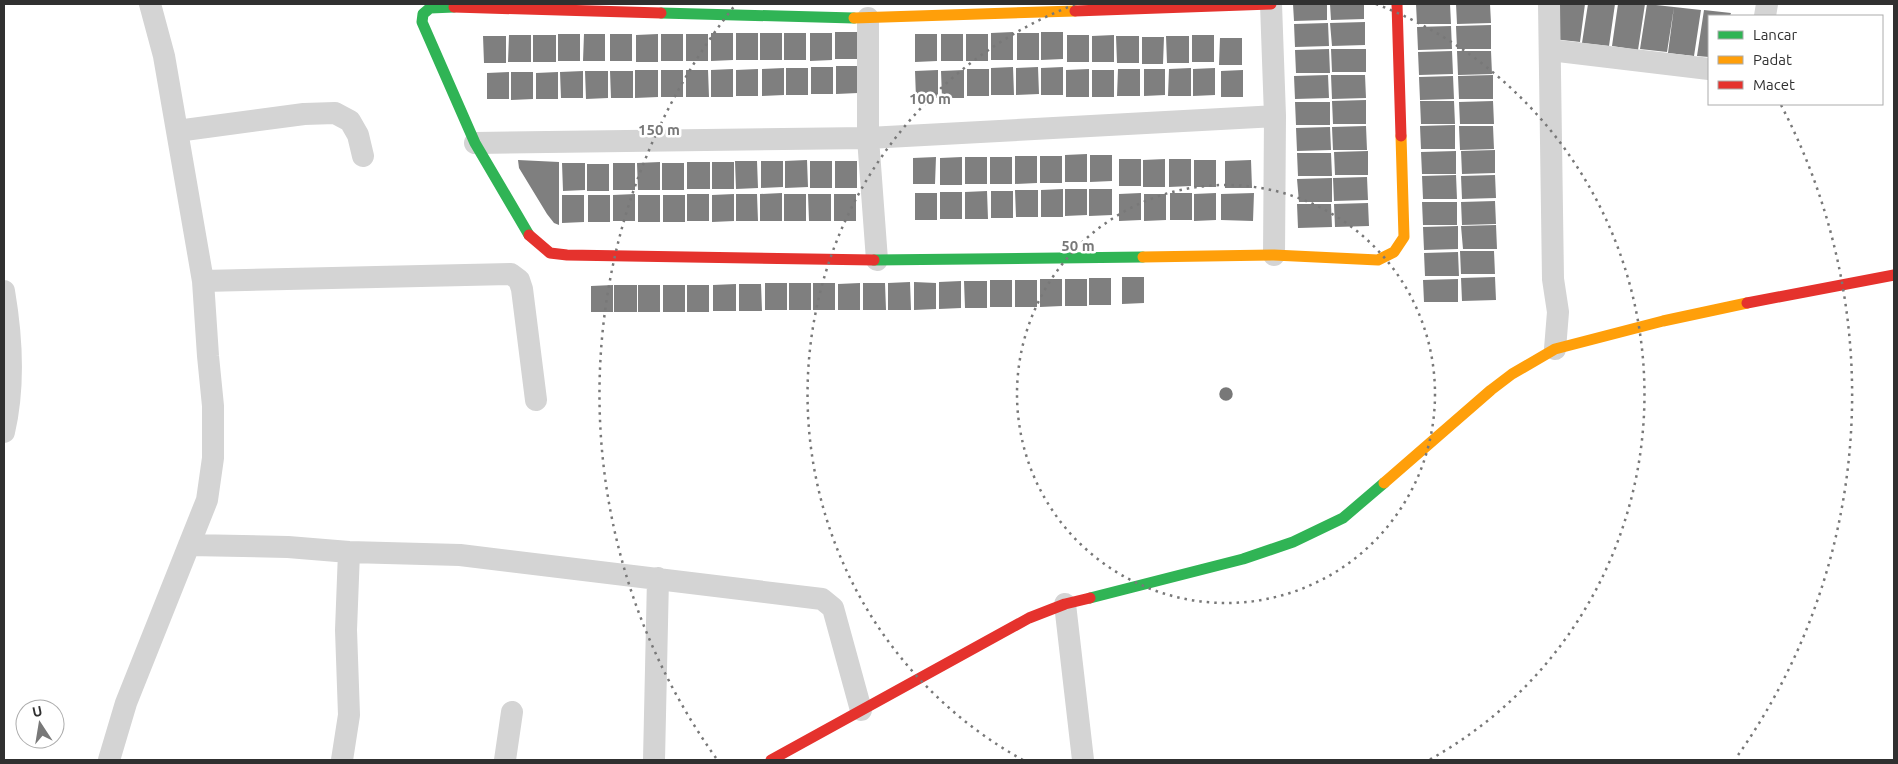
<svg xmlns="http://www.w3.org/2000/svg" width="1898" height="764" font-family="Ubuntu,sans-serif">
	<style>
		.building { fill: #7f7f7f }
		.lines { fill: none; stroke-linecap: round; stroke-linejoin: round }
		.street { stroke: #d4d4d4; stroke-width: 22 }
		.fast { stroke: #30b455; stroke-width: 11 }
		.slow { stroke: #ff9f0a; stroke-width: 11 }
		.jam { stroke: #e5322d; stroke-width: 11 }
		.ring { fill: none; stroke: #787878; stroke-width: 2.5; stroke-dasharray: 2.5 5 }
		.centre { fill: #787878; stroke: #fff; stroke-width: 2.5 }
		.ring-label { font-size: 15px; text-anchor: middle; font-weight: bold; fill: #787878; stroke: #fff; stroke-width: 5; stroke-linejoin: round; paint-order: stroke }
	</style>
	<rect width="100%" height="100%" fill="#fff"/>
	<path class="building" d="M1293,4H1327V20L1294,21Z
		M1330,4H1364V19L1331,20Z
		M1416,4H1450L1451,24H1417Z
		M1456,4H1490L1491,23L1457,24Z
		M1558,4H1585L1580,42L1553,39Z
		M1588,4H1615L1609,46L1582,43Z
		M1618,4H1645L1638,50L1612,46Z
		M1647,4L1674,7L1667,52L1640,49Z
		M1674,7L1701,10L1694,56L1668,53Z
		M1704,10L1731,13L1730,16H1709V57L1697,56Z
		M1365,22V45L1332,46L1330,23Z
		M1328,23L1329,46L1295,47L1294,24Z
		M1491,25V49H1457L1456,26Z
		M1451,26L1452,49L1418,50L1417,27Z
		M835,32H857V59H835Z
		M1013,32V60H991V33Z
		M1041,32H1063V59L1041,60Z
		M711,33H733V60L711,61Z
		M736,33H758V60H736Z
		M760,33H782V60H760Z
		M784,33H806V60H784Z
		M810,33H832V60L810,61Z
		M1017,33H1039V60H1017Z
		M558,34H580V61H558Z
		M584,34H605V61H583Z
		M610,34H632V61H610Z
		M658,34V62H636V35Z
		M661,34H683V61H661Z
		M686,34H708V61H686Z
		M915,34H937V61L915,62Z
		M941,34H963V61H941Z
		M966,34H988V61H966Z
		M509,35H531V62H508Z
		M533,35H556V62H533Z
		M1067,35H1089V62H1067Z
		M1114,35V62H1092V36Z
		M1192,35H1214V62H1192Z
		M483,36H506V63H484Z
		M1116,36H1139V63H1117Z
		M1166,36H1189V63H1167Z
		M1142,37H1164L1163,64H1142Z
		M1220,38H1242V65H1219Z
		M1329,49L1330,73H1296L1295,50Z
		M1331,49H1366V72H1332Z
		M1452,51L1453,74L1419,75L1418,52Z
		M1457,51H1491L1492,74L1458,75Z
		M836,66H858V93L836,94Z
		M811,67H833V94H811Z
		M1013,67L1014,95H991V68Z
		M1038,67L1039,94L1016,95V68Z
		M1063,67V95H1041V68Z
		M784,68V95L762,96V69Z
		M786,68H808V95H786Z
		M1191,68V96H1168L1169,69Z
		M1215,68V95L1193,96V69Z
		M733,69V97H711V70Z
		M758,69V96H736V70Z
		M967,69H989V96H967Z
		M1089,69V97H1066V70Z
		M1118,69H1140V96H1117Z
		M1144,69H1165V95L1144,96Z
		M635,70H658V97L635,98Z
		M661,70H683V97H661Z
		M686,70H708L709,97H686Z
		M938,70V98H916L915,71Z
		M964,70V98H942L941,71Z
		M1092,70H1114V97H1092Z
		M1243,70V97H1221V71Z
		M583,71V98H561L560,72Z
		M585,71H608V98L586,99Z
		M610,71H633V98H611Z
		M509,72V99H487V73Z
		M511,72H533V99L511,100Z
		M558,72V99H536V73Z
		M1328,75L1329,98L1295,99L1294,76Z
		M1331,75H1365L1366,98L1332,99Z
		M1493,75V99H1459L1458,76Z
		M1453,76L1454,99L1420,100L1419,77Z
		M1366,100V124H1333L1332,101Z
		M1420,101H1454L1455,124H1421Z
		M1493,101L1494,124H1460L1459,102Z
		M1295,102H1330V125H1296Z
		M1455,125V149H1421L1420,126Z
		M1366,126L1367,150H1333L1332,127Z
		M1459,126H1493L1494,149L1460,150Z
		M1330,127L1331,150L1297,151L1296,128Z
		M1495,150V173L1462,174L1461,151Z
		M1368,151V175H1335L1334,152Z
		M1456,151V174H1422L1421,152Z
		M1297,153H1331L1332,176H1298Z
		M1087,154V182H1065V155Z
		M1090,155H1112V181L1090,182Z
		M1015,156H1037V183L1015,184Z
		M1040,156H1062V183H1040Z
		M936,157L935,184H913V158Z
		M962,157V185H940V158Z
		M965,157H987V184H965Z
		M990,157H1012V184H990Z
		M1119,159H1141V186H1119Z
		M1165,159V187H1143V160Z
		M1169,159H1191V186L1169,187Z
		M518,160L559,162V225L554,223L547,214L519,168Z
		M807,160L808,187L785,188V161Z
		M1194,160H1216V187H1194Z
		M1251,160L1252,188H1225V161Z
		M735,161H757L758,188L736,189Z
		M761,161H783V187L761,188Z
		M810,161H832V188H810Z
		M835,161H857V188H835Z
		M660,162V190H638L637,163Z
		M687,162H710V189H687Z
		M712,162H734V189H712Z
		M562,163H585V190L563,191Z
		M613,163H635V190H613Z
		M662,163H684V190H662Z
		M587,164H609V191H587Z
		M1456,175L1457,199H1423L1422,176Z
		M1495,175L1496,198L1462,199L1461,176Z
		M1367,177L1368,200L1334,201L1333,178Z
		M1332,178V202H1299L1297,179Z
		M1063,189V217H1041V190Z
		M1065,189H1087V215L1065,216Z
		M1089,189H1112V215L1089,216Z
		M1015,190H1038V217H1016Z
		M987,191L988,219H965V192Z
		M991,191H1013V218H991Z
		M940,192H962V219H940Z
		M782,193V221H760V194Z
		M915,193H937V220H915Z
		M1141,193V220L1119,221V194Z
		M1170,193H1192V220H1170Z
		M1216,193V220L1194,221V194Z
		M1254,193L1253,221L1221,220V194Z
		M635,194V221H613V195Z
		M687,194H709V221H687Z
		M734,194V221L712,222V195Z
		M736,194H757L758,221H736Z
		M784,194H806V221H784Z
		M808,194H831V221H809Z
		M834,194H856V221H834Z
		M1144,194H1166V220L1144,221Z
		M562,195H584V222L562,223Z
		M588,195H610V222H588Z
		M638,195H660V222H638Z
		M663,195H685V222H663Z
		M1495,201L1496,224L1462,225L1461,202Z
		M1422,202H1457V225H1423Z
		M1368,203L1369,226L1335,227L1334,204Z
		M1297,204H1331L1332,227L1298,228Z
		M1496,225L1497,249H1463L1461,226Z
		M1458,226V249L1424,250L1423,227Z
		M1460,251H1494L1495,274H1461Z
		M1458,252L1459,276H1425L1424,253Z
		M1122,277H1144V303L1122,304Z
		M1495,277L1496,300L1462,301L1461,278Z
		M1089,278H1111V305H1089Z
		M1040,279H1062V306L1040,307Z
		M1065,279H1087V306H1065Z
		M1458,279V302H1424L1423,280Z
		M990,280H1012V307H990Z
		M1015,280H1037V307H1015Z
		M961,281V308L939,309V282Z
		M964,281H987V308H965Z
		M910,282L911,310H888V283Z
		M914,282L936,283V309L914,310Z
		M765,283H787V310H765Z
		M789,283H811V310H789Z
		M813,283H835V310H813Z
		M860,283V310H838V284Z
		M863,283H885L886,310H863Z
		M736,284V311H713V285Z
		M739,284H761L762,311H739Z
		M613,285V312H591V286Z
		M614,285H637V312H614Z
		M638,285H660V312H638Z
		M663,285H685V312H663Z
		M687,285H709V312H687Z"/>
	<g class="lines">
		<path class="street" d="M1271,4L1275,116L1274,255
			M1549,4L1553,279L1558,312L1555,349
			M1765,16L1767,4
			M868,18V138L877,260
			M1550,50L1709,69
			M177,131L304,114L335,113L350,121L358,135L363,156
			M475,143L868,138L1275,116
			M203,281L511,274L519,280L522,289L536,400
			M4,291C12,338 15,385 4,432
			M189,545L288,547L349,552L460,555L822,599L833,608L861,710
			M1065,604L1083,760
			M109,760L126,703L207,500L213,458V406L208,356L203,281L164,56L150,4
			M342,760L349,715L346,630L349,552
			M505,760L512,712
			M654,760L658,578"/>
		<path class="fast" d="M454,7L430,8L423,14L422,22L475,143L529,235
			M661,13L854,18
			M874,260L1143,257
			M1090,598L1243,559L1293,542L1343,518L1384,483"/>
		<path class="slow" d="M854,18L1075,11
			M1143,257L1274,255L1378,260L1394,252L1404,237L1401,136
			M1384,483L1491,390L1512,374L1555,349L1663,321L1747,303"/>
		<path class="jam" d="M1397,4L1401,136
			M454,7L661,13
			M1075,11L1271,4
			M529,235L550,253L567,255L874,260
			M1747,303L1894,275
			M771,760L1029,618L1065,604L1090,598"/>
	</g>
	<g class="ring">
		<circle cx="1226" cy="394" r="209"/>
		<path d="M1023 760A418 418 0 0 1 1076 4M1376 4A418 418 0 0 1 1429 760"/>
		<path d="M716 758A626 626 0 0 1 736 4M1781 105A626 626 0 0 1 1736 758"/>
	</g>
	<circle cx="1226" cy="394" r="8" class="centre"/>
	<g class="ring-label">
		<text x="930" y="104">100 m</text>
		<text x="659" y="135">150 m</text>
		<text x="1078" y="251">50 m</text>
	</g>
	<rect width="1898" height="764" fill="none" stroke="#303030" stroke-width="10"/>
	<rect x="1708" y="15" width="175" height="90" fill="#ffffff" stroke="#acacac"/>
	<rect x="1718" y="31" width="25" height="8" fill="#30b455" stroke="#acacac"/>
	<text x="1753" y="40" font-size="15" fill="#303030">Lancar</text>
	<rect x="1718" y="56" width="25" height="8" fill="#ff9f0a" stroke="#acacac"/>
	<text x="1753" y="65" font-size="15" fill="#303030">Padat</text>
	<rect x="1718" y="81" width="25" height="8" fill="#e5322d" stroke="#acacac"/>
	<text x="1753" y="90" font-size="15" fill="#303030">Macet</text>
	<g transform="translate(40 724) rotate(348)"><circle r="24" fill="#ffffff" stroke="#acacac"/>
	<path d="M0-4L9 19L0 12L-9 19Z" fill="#787878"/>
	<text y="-8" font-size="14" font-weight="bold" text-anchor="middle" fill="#303030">U</text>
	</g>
</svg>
